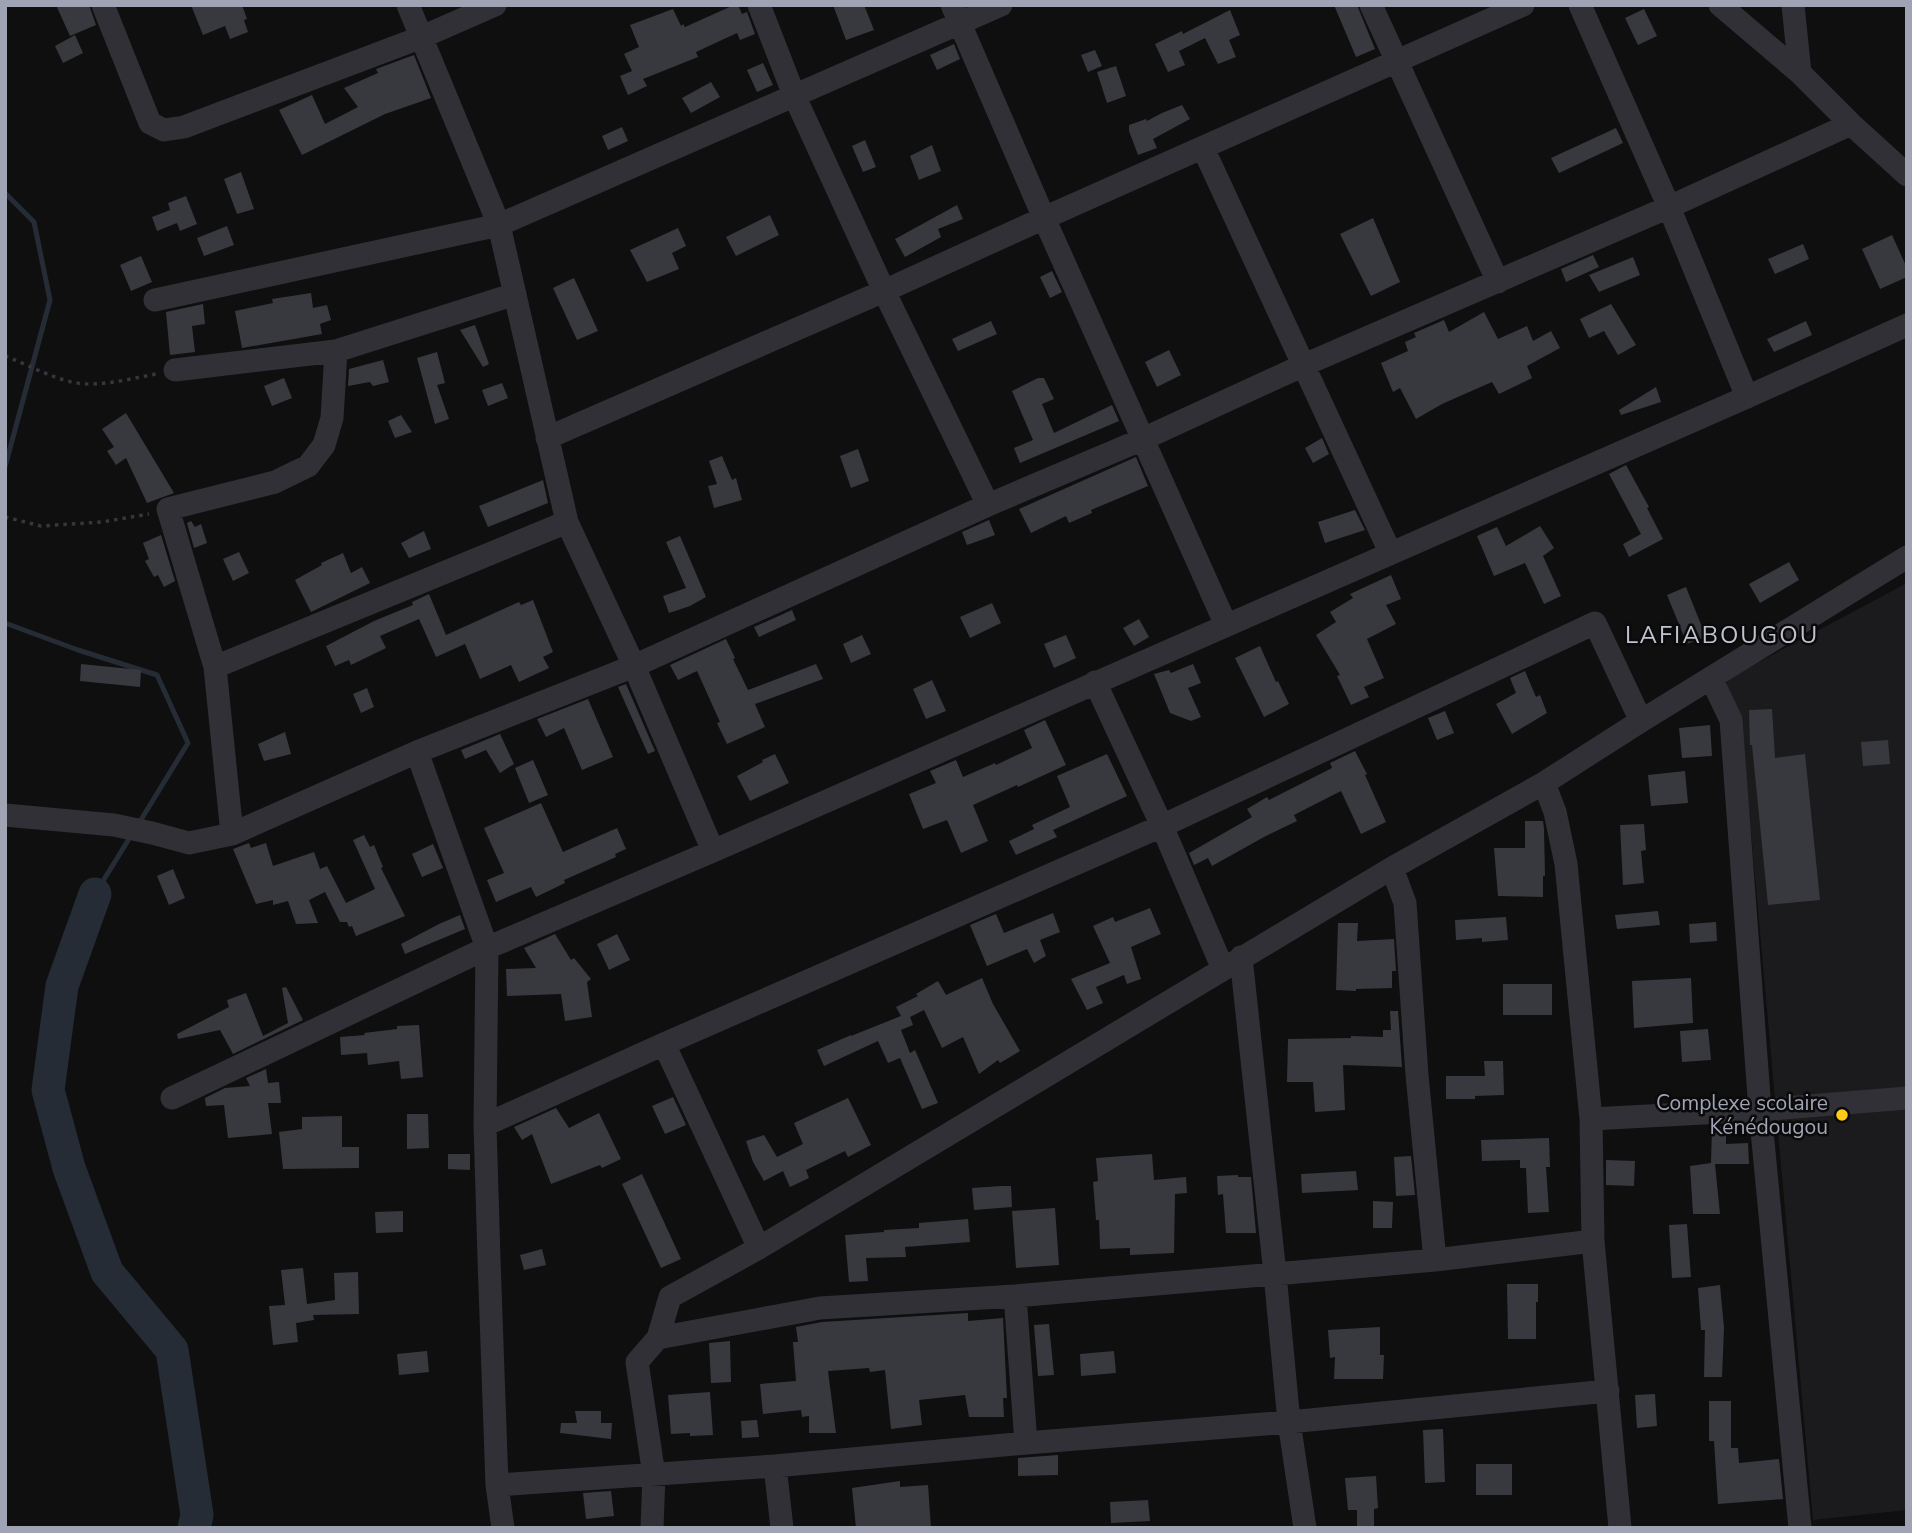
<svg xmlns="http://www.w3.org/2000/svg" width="1912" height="1533" font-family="'Nunito Sans',sans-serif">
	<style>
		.built { fill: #1b1b1d }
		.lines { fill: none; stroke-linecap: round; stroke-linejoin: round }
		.stream { stroke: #252c35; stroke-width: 5 }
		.river { stroke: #252c35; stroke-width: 33 }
		.building { fill: #38393f }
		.path { stroke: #36373d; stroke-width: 3.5; stroke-dasharray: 3.5 5; stroke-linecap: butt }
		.minor { stroke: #303036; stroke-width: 23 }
		.poi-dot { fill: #ffcb18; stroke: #0a0a0b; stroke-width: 2.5 }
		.labels { text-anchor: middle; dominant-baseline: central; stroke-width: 5; stroke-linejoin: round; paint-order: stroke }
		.poi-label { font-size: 21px; fill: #9fa3b3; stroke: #0a0a0b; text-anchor: end }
		.quarter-label { font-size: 24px; letter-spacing: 2px; fill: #c0c2ce; stroke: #0a0a0b }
	</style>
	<rect width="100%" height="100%" fill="#0f0f10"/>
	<path class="built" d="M1907,583V1510L1813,1520L1741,721L1725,680Z"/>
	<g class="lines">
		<path class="stream" d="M5,193L34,222L50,300L5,467
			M5,623L78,650L157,675L188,743L139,823
			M95,894L132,834"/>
		<path class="river" d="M95,894L62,986L48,1090L69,1168L107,1272L172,1350L197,1515L194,1528"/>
	</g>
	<path class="building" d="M56,5H89L96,25L70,36Z
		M191,5H242L247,19L244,20L248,32L230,39L225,26L203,35Z
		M734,5H738L742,14L747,12L755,34L740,40L737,33L696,52L698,57L643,79L647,86L628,95L620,76L632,71L624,54L639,47L630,25L673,9L681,26L683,24L685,27Z
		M833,5H864L874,30L846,40Z
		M1334,5H1357L1375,49L1356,57Z
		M1644,9L1657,36L1638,45L1625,18Z
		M1230,10L1240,35L1229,40L1236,57L1218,64L1205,38L1179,51L1185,65L1168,72L1155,44L1182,31L1183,34Z
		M75,35L83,53L63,63L55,46Z
		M954,44L960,59L937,70L930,55Z
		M1095,50L1102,66L1088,72L1081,55Z
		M414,55L431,98L385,114L302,155L279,110L312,95L325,124L358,107L344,88L378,73L376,69Z
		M763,63L773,85L757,92L747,70Z
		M1116,66L1126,96L1107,103L1097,72Z
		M711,82L720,97L691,113L682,98Z
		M1182,105L1190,119L1153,139L1157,148L1138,155L1129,131V125L1146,119L1147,121L1162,113Z
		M622,127L628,141L608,150L602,136Z
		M1616,128L1623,143L1559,173L1551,158Z
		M865,140L876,167L863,172L852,146Z
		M932,145L941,171L919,180L910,156Z
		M241,172L254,209L237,214L224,179Z
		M186,196L197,224L180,231L177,223L157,231L152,217L170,210L168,203Z
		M957,205L963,219L938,229L941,237L905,257L895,239Z
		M770,215L779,235L736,256L726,237Z
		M1373,218L1400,282L1371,296L1340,234Z
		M227,226L234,245L204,256L197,238Z
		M678,228L686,246L672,253L679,269L647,282L630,250Z
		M1892,235L1907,268V277L1880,289L1862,249Z
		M1803,244L1809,259L1775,274L1768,259Z
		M1593,255L1599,267L1566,282L1561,269Z
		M141,256L152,282L131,291L120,265Z
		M1633,257L1640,275L1599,292L1589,275Z
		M1052,271L1062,292L1050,298L1040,277Z
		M574,278L598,331L577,340L553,288Z
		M311,293L313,308L327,305L331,320L320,324L322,334L242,348L235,311L273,303L272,299Z
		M203,304L205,324L192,326L195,352L170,355L166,312Z
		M1611,304L1636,345L1618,355L1604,331L1589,338L1580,319Z
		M1484,312L1498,339L1527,326L1533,341L1551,331L1560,348L1527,366L1532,378L1499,394L1492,382L1442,404L1416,419L1400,388L1393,392L1381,363L1408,351L1405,342L1416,337L1414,333L1444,320L1449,332Z
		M991,321L997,334L958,351L952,339Z
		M1806,321L1812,335L1774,352L1767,339Z
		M475,325L489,364L483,367L460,330Z
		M1169,350L1181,375L1157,387L1145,362Z
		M437,352L445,383L437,385L449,419L435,424L417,358Z
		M383,360L389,382L373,386L370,382L348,386L349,369Z
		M284,378L292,398L272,406L264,386Z
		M1038,378H1044L1054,399L1042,404L1054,433L1112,405L1119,421L1020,463L1014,448L1033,440L1012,391Z
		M502,383L508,398L488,406L482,390Z
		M1656,387L1661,402L1621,415L1619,410Z
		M126,413L174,493L147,503L126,458L116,465L107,451L114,447L102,429Z
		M401,415L412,432L395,438L388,421Z
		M1322,438L1329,454L1313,463L1305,448Z
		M858,449L869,481L851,488L840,456Z
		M722,456L732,480L736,478L742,500L714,508L708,486L717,484L709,461Z
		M1136,457L1148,486L1091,510L1092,513L1069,523L1066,516L1031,533L1019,509Z
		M1626,465L1649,507L1647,508L1663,539L1629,557L1623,544L1641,534L1609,474Z
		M543,480L548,503L488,527L479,506Z
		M1355,510L1365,530L1325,543L1318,522Z
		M989,520L995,535L967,545L962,532Z
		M191,521L195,527L201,524L207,543L194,548L187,523Z
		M1540,526L1554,548L1543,556L1561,596L1544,604L1525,563L1494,576L1477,536L1497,527L1506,546Z
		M424,531L431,549L409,558L401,543Z
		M161,535L175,581L164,587L158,575L154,577L145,561L149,559L143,543Z
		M680,536L706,597L690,606L669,613L663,596L686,588L666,542Z
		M239,552L249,573L233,581L223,559Z
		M343,553L351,573L362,567L370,583L311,612L295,580L322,565L321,563Z
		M1789,562L1799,580L1760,603L1749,584Z
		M1391,575L1401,599L1386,605L1396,624L1367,639L1384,678L1364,687L1369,697L1351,705L1337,676L1340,675L1316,635L1336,622L1330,612L1353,598L1350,594Z
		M1686,587L1706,637L1687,644L1667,595Z
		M429,594L446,635L519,602L521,605L533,600L553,652L543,657L549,668L519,682L511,665L480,679L465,644L436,657L419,619L380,636L386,648L351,665L349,660L335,666L326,646L374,621L413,605L412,602Z
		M992,603L1001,623L970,638L960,617Z
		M792,610L796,620L759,637L754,627Z
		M1139,619L1149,637L1134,646L1123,628Z
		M862,635L871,654L851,663L843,644Z
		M1066,635L1076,658L1054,668L1044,644Z
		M726,639L735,658L733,659L748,690L816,664L823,679L755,704L765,727L727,744L717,723L720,722L697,671L678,680L670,665Z
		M1260,646L1276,682L1278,681L1289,704L1264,717L1235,658Z
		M81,664L141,670L140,687L80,681Z
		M1193,664L1201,683L1188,688L1201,717L1191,721L1170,713L1154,674L1169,670L1171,673Z
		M1525,671L1536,697L1540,695L1547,713L1512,734L1496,704L1516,693L1510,678Z
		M932,680L946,711L926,719L913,689Z
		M626,684L655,751L648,754L618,687Z
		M367,688L374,707L361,713L353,694Z
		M588,699L613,757L582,770L564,728L546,737L537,719Z
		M1772,709L1775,758L1805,754L1820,900L1768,905L1752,745H1750L1749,710Z
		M1445,711L1454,733L1437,740L1428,718Z
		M1045,720L1066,765L1018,787L1017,785L973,805L988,841L961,853L947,820L923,829L909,794L936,783L930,771L956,760L963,777L995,763L996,765L1032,748L1024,730Z
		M1710,725L1712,756L1682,758L1679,728Z
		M285,732L291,754L264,761L258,744Z
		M500,734L514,764L500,773L486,750L465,759L461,750Z
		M1888,740L1890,764L1863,766L1861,742Z
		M1355,751L1367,774L1365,775L1386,822L1361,834L1341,791L1294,815L1297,821L1264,837L1212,866L1208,858L1194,865L1189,853L1252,817L1247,809L1267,797L1269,800L1332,768L1330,763Z
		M775,754L789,783L750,801L737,776L763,762L762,760Z
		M1107,754L1127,796L1053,830L1057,837L1016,855L1009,841L1034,829L1032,825L1070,807L1057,776Z
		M533,760L548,795L529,803L515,768Z
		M1685,771L1688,803L1651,806L1648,775Z
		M541,803L563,852L617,828L626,849L615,854L616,857L564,880L565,883L536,897L531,887L496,902L487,880L504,873L484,828Z
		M1525,821H1543L1544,829L1545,876H1543V897L1498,896L1494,848H1525Z
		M1644,824L1646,850L1641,851L1644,883L1623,885L1620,825Z
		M364,835L370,847L374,845L383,867L381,868L405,916L356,936L352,926L349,927L347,922H340L325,892L309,900L318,923L296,924L288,901L273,905V900L256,904L233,849L249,843L251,848L266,843L273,866L314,852L320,869L327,866L346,903L375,889L353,840Z
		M433,844L443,868L422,877L412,854Z
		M173,869L185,898L169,905L157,876Z
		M1150,908L1161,934L1131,947L1141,979L1127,984L1124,975L1096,987L1103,1003L1087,1010L1071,979L1110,963L1093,926L1113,917L1115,922Z
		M1658,911L1660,925L1617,929L1615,915Z
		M1053,913L1060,932L1040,940L1046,956L1034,963L1027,949L987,966L970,925L996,914L1004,933Z
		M460,915L465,929L405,954L401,944L439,924Z
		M1506,917L1508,940L1482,942V938L1456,940L1455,920Z
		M1716,922L1717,941L1690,943L1689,924Z
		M1338,923H1358L1357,941L1394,939L1396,971H1392V988L1356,989V991L1336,990Z
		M555,934L571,960L574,958L591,979L587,982L592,1017L565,1021L561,994L507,996L506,969L536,968L524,948Z
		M617,934L630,960L609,970L597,944Z
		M982,978L993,1004L1020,1051L1000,1063L998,1060L979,1074L963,1037L942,1048L924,1010L910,1017L913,1025L901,1030L910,1053L915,1050L938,1103L922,1109L900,1058L888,1063L878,1041L824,1066L817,1050L851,1035V1036L901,1016L896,1007L918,996L916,994L938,981L946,995Z
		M1691,978L1693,1023L1634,1028L1632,981Z
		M1503,984H1552V1015H1503Z
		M286,987L303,1020L233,1054L220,1030L178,1039L177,1034L229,1007L227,1000L246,993L263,1036L288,1023L282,988Z
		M1390,1011H1398L1402,1067L1343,1065L1345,1110L1315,1112L1313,1082H1287L1288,1039L1351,1038V1036L1383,1037V1030H1391Z
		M419,1025L423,1077L401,1079L399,1061L368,1065L367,1053L341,1055L340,1037L365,1035L364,1033L397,1029V1026Z
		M1708,1029L1711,1060L1682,1062L1680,1031Z
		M1484,1061H1503L1504,1095L1475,1096V1099H1446V1076H1485Z
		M266,1069L268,1083L279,1082L281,1103H268L272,1134L228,1138L224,1105L206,1106L205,1098L225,1088L250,1086L246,1078Z
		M673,1097L686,1125L665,1134L652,1106Z
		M848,1098L871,1145L848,1157L845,1151L806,1170L809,1178L790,1187L783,1171L764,1181L753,1162L746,1141L764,1135L777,1157L803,1144L794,1123Z
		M556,1108L569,1128L599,1113L621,1159L602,1168L600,1165L551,1184L532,1134L522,1140L514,1127Z
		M407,1114H428L429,1148L407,1149Z
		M342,1116V1147H359V1168L283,1169L279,1132L302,1129V1117Z
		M1712,1127H1726V1144L1748,1143L1749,1164H1715L1720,1214H1693L1690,1166L1711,1163Z
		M1549,1138L1550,1167H1546L1549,1212L1528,1213L1526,1168H1520V1160L1482,1161L1481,1140Z
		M448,1154H470V1170L448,1169Z
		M1152,1154L1154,1180L1186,1177L1187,1193L1175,1194L1174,1253L1130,1255V1248L1100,1249L1099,1220H1096L1093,1182L1098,1181L1096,1158Z
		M1411,1156L1415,1195L1396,1196L1394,1157Z
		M1606,1160L1635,1161L1634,1186L1606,1185Z
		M1356,1171L1358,1190L1302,1193L1301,1174Z
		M642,1174L681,1259L661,1268L622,1184Z
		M1238,1175V1177H1251L1256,1233H1226L1223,1194L1218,1195L1217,1176Z
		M1001,1186H1011L1012,1207L974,1210L972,1188Z
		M1373,1201L1393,1202L1392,1228H1373Z
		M1055,1208L1059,1265L1016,1268L1012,1211Z
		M403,1211V1232L376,1233L375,1212Z
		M968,1219L970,1242L905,1247L906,1257L866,1258L868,1281L849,1282L845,1235L884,1232V1230L919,1228V1223Z
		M1687,1224L1691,1277L1672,1278L1669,1225Z
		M542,1249L546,1265L524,1270L520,1255Z
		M303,1268L307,1304L335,1300L334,1273L358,1272L359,1314L313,1315L314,1320L296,1323L298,1342L273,1345L269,1306L285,1305L281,1270Z
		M1507,1284H1538V1302H1536V1339H1508Z
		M1720,1285L1724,1328L1722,1377H1704L1705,1330H1701L1698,1288Z
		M968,1313V1321L1003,1318L1007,1398H1003L1004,1417H969L965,1395L919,1400L922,1425L891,1429L885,1370L870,1372L869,1368L828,1371L836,1433H809V1416L802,1417L801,1410L763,1414L760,1384L796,1381L793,1342H798L796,1327L822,1322Z
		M1049,1324L1054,1375L1038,1376L1034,1325Z
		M1380,1327V1355H1384L1383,1379H1334L1335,1357L1330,1358L1328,1330Z
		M730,1341L731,1382L711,1383L709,1343Z
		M427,1351L429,1372L399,1375L397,1354Z
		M1114,1351L1116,1373L1081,1376L1080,1354Z
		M710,1392L713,1435L690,1436V1433L671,1434L668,1395Z
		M1655,1394L1657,1426L1637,1428L1635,1395Z
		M1709,1401H1731V1448H1738L1739,1463L1779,1459L1783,1499L1718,1504L1714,1441H1709Z
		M575,1411H601V1423H612L611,1439L560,1433L561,1423H577Z
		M757,1420L759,1437L742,1438L741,1421Z
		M1443,1429L1445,1482L1425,1483L1423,1430Z
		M1058,1455V1475L1018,1476V1458Z
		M1476,1464H1512V1495H1476Z
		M1376,1476L1378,1508L1374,1509V1528H1357V1510H1348L1345,1478Z
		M900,1481V1487L928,1485L931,1528H856L852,1488Z
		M611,1491L614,1516L586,1519L583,1493Z
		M1148,1500L1150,1521L1111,1523L1110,1502Z"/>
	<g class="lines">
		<path class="path" d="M5,356C32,366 61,384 89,384C112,384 134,378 156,374
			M5,517L41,526L102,522L149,514"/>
		<path class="minor" d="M103,5L150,123L164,130L184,127L422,37L495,5
			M408,5L499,225L567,522L634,666L713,851
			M759,5L794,95L884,291L988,505
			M952,5L1044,218L1226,625
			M1371,5L1498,282
			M1580,5L1669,207L1747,397
			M1720,5L1800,73L1851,124L1907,175
			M1793,5L1800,73
			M1203,148L1390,552
			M155,300L499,225L1001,5
			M175,370L336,351L515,294
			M547,438L884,291L1044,218L1523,5
			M215,667L567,522
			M1711,678L1731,720L1760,1110L1800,1528
			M1095,682L1162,826L1223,969
			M417,752L487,948L485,1125L489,1259L497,1485L503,1528
			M1544,783L1555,812L1566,864L1591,1119L1593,1241
			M5,815L114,825L152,833L189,843L232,834L417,752L634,666L988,505L1143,439L1304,365L1669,207L1851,124
			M232,834L215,667L168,509L275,482L308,466L324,445L332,418L336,351
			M1392,868L1405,903L1417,1075L1435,1260
			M1241,957L1275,1274L1289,1422L1305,1528
			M664,1044L759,1248
			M172,1098L487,948L713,851L1747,397L1907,325
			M1591,1119L1760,1110L1907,1098
			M485,1125L664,1044L1162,826L1595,623L1641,721
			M658,1338L820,1308L1015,1296L1275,1274L1435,1260L1593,1241L1620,1528
			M1026,1443L1289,1422L1608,1391
			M775,1466L782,1528
			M497,1485L775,1466L1026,1443L1015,1296
			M652,1528L654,1475L637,1362L658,1338L670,1297L759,1248L1392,868L1544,783L1641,721L1907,557"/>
	</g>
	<circle class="poi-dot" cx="1842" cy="1115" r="7"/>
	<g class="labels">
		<g class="poi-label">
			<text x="1828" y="1103">Complexe scolaire<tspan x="1828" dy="24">Kénédougou</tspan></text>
		</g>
		<g class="quarter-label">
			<text x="1722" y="635">LAFIABOUGOU</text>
		</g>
	</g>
	<rect width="1912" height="1533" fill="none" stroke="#9fa3b3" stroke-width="14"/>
</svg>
